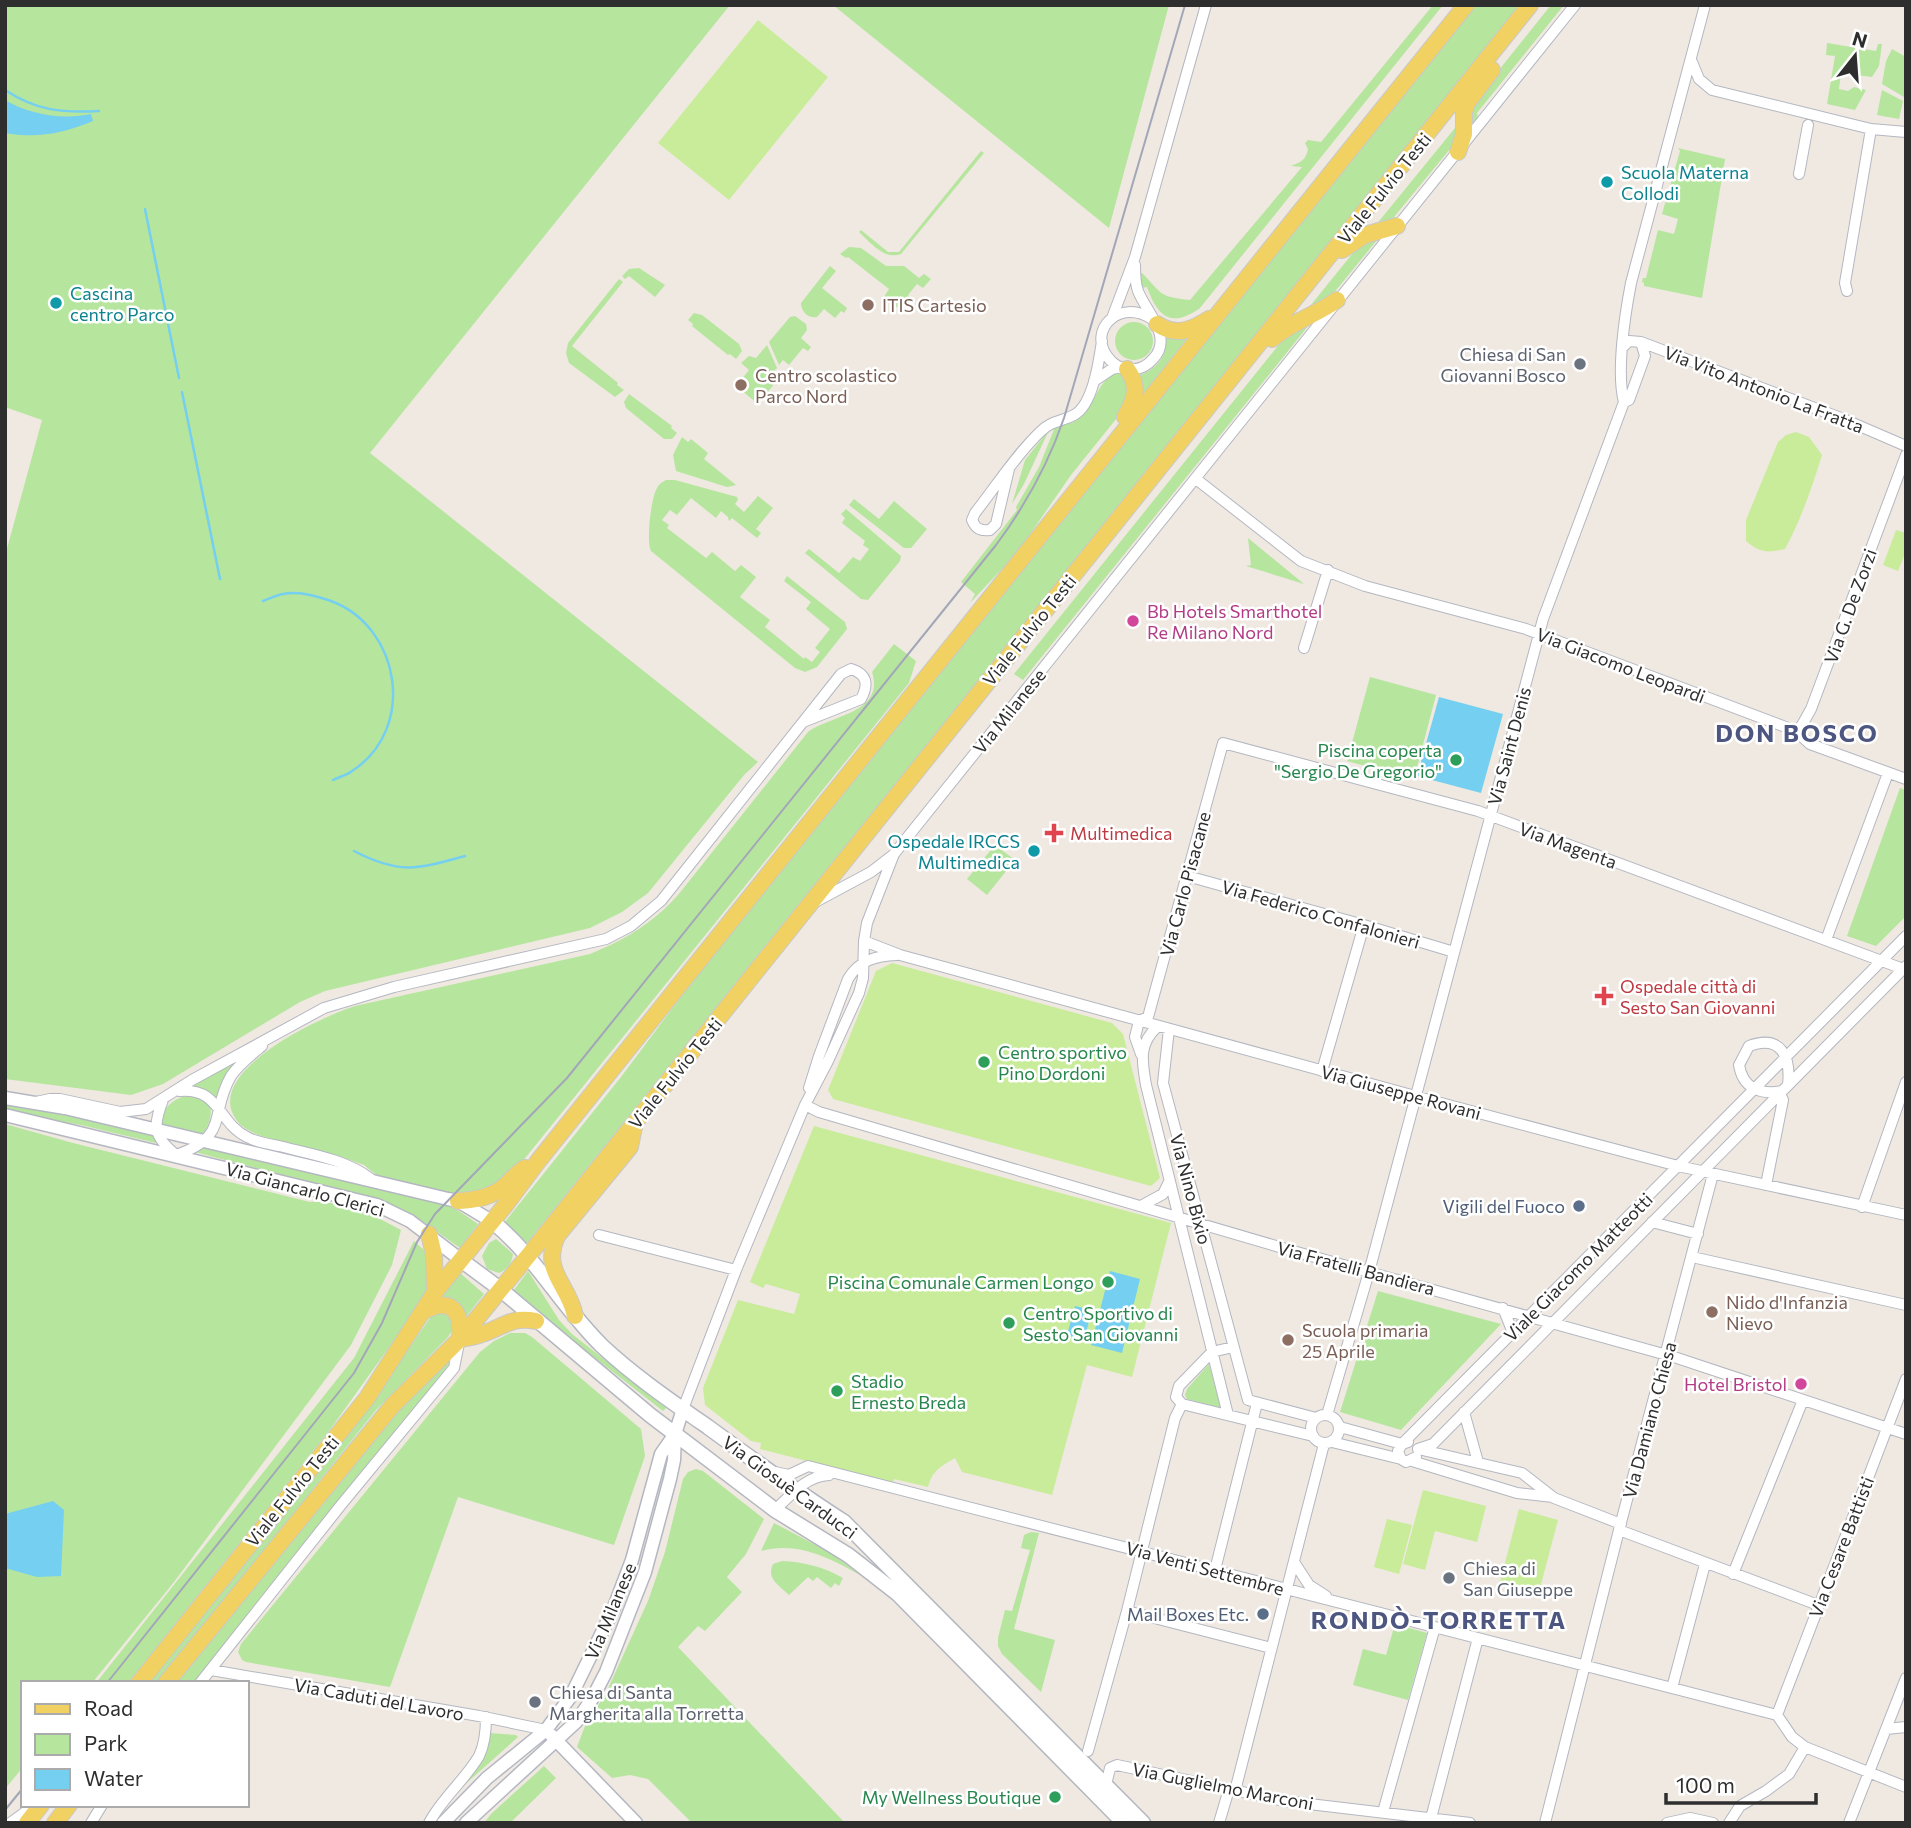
<svg xmlns="http://www.w3.org/2000/svg" width="1911" height="1828" font-family="Commissioner,sans-serif">
	<style>
		.green { fill: #b6e59e }
		.pitch { fill: #c9ec9a }
		.water { fill: #75cff0 }
		.lines { fill: none; stroke-linecap: round; stroke-linejoin: round }
		.stream { stroke: #75cff0; stroke-width: 2.5 }
		.minor-casing { stroke: #b4b7c1; stroke-width: 12 }
		.tertiary-casing { stroke: #b4b7c1; stroke-width: 15 }
		.secondary-casing { stroke: #b4b7c1; stroke-width: 17 }
		.primary-casing { stroke: #c9c9c9; stroke-width: 18 }
		.minor { stroke: #fff; stroke-width: 10 }
		.tertiary { stroke: #fff; stroke-width: 12 }
		.secondary { stroke: #fff; stroke-width: 14 }
		.primary { stroke: #f2d163; stroke-width: 16 }
		.tram { stroke: #a3a6b8; stroke-width: 2 }
		.culture-dot { fill: #0f9aa8; stroke: #fff; stroke-width: 2.5 }
		.education-dot { fill: #8d6e63; stroke: #fff; stroke-width: 2.5 }
		.worship-dot { fill: #6b7280; stroke: #fff; stroke-width: 2.5 }
		.hotel-dot { fill: #d1479c; stroke: #fff; stroke-width: 2.5 }
		.leisure-dot { fill: #2e9e5b; stroke: #fff; stroke-width: 2.5 }
		.health-dot { fill: #e0444e; stroke: #fff; stroke-width: 2.5 }
		.service-dot { fill: #5c6f8a; stroke: #fff; stroke-width: 2.5 }
		.labels { text-anchor: middle; dominant-baseline: central; stroke-width: 5; stroke-linejoin: round; paint-order: stroke }
		.culture-label { font-size: 18px; fill: #0d838f; stroke: #fff; text-anchor: start }
		.street-label { font-size: 18px; fill: #2e2e2e; stroke: #fff }
		.education-label { font-size: 18px; fill: #785e54; stroke: #fff; text-anchor: start }
		.worship-label { font-size: 18px; fill: #5b616d; stroke: #fff; text-anchor: start }
		.hotel-label { font-size: 18px; fill: #b23c85; stroke: #fff; text-anchor: start }
		.leisure-label { font-size: 18px; fill: #27864d; stroke: #fff; text-anchor: end }
		.health-label { font-size: 18px; fill: #be3a42; stroke: #fff; text-anchor: start }
		.service-label { font-size: 18px; fill: #4e5e75; stroke: #fff; text-anchor: end }
		.district-label { font-size: 24px; font-weight: bold; letter-spacing: 2px; fill: #4d5680; stroke: #fff }
	</style>
	<rect width="100%" height="100%" fill="#efe9e1"/>
	<path class="green" d="M5,5H730L370,453L758,762L744,775L648,893L622,912L590,928L325,991L300,1002L163,1084L131,1095L5,1079V556L42,420L5,407Z
		M833,5H1169L1109,228Z
		M1433,5H1443L1200,308C1172,328 1158,318 1147,287L1141,288L1138,273H1142C1162,293 1158,297 1190,300L1302,167L1291,166C1301,162 1306,160 1308,149L1305,143L1308,140L1321,142Z
		M1475,5H1520L527,1243L504,1223L621,1077L692,982Z
		M1551,5H1564L1477,113L1478,118L1473,123L1468,113L1470,106Z
		M1827,43L1876,51L1878,44H1882L1879,66L1872,77L1841,73L1839,89L1848,91L1854,87L1866,90L1855,110L1827,104L1835,56L1826,55Z
		M1892,49L1906,57L1904,97L1882,84L1886,61Z
		M1882,90L1903,101L1899,119L1877,115Z
		M1455,128L1456,138L1450,149L1394,217L1396,219L1371,231Z
		M1678,148L1725,159L1702,298L1644,286V283L1642,282L1643,278H1646L1658,230L1674,234L1678,219L1662,214L1680,151Z
		M981,151L984,153L901,254C884,260 871,243 859,232L861,230L888,252H899Z
		M1382,234L1328,300L1302,316L1357,248Z
		M849,247L861,248L886,266H904L919,278L924,274L931,279L923,288L917,284L908,295L913,300L903,312L884,297L889,289L848,257L846,258L840,254Z
		M830,266L836,271L822,288L847,308L844,313L841,311L835,318L824,309L817,317C809,319 801,312 801,303Z
		M639,268L665,285L655,297L629,276L625,279L622,276L629,269Z
		M619,279L623,282L572,346L618,383L617,385L624,390L615,397L569,363L566,353L568,343Z
		M694,313L702,315L739,344L742,351L736,359L730,354L728,355L692,326L693,324L688,320Z
		M795,316L806,324L807,330L801,338L811,347L808,351L803,348L789,365L783,360L779,365L769,342L790,317Z
		M1115 341a19 19 0 1 1 38 0a19 19 0 1 1-38 0Z
		M1309,325L1023,680L1014,674L1285,337Z
		M1165,335H1187L1188,337L1143,394L1141,393L1137,376C1156,370 1169,356 1165,335Z
		M767,345L777,368L773,372L780,377L758,404L736,386L749,370L741,363L749,356L756,358Z
		M1116,373L1127,375L1129,403L1071,475L1026,540L1001,570L970,603L975,594L961,582L1017,510L1016,507L1039,467L1055,427C1062,425 1071,424 1077,420C1096,408 1095,382 1116,373Z
		M629,394L672,426L671,428L677,433L672,439H664L626,408L624,402Z
		M1049,430L1024,484L1012,504L1025,460Z
		M682,437L688,442L691,439L708,453L704,459L736,485L727,487L676,471L673,455Z
		M666,480H675L737,497L738,500L735,504L744,512L758,496L773,508L756,529L761,533L757,538L732,518L729,521L728,517L721,511L716,518L691,498L677,515L670,510L662,520L669,525L667,528L706,558L712,552L735,571L741,565L756,577L740,597L770,620L765,627L804,659L805,657L812,662L820,652L815,648L830,629L806,609L811,602L784,581L787,576L845,622L847,629L817,667L805,672L795,668L651,551C646,541 651,498 657,488C659,484 661,483 666,480Z
		M854,499L879,519L894,501L927,529L911,548H904L849,505Z
		M846,509L901,556L900,561L868,600L861,599L805,553L809,549L839,573L853,557L860,561L869,549L863,545L865,541L842,523L845,518L841,514Z
		M1248,538L1304,584L1246,566L1251,565Z
		M894,644L916,661L909,683L505,1183C493,1187 478,1195 465,1197C455,1198 388,1180 377,1175C372,1172 368,1168 364,1165C356,1162 347,1159 339,1156C315,1149 252,1140 238,1122C198,1073 321,1017 355,1006L590,954C625,940 653,923 678,895L808,732C831,715 885,713 872,672Z
		M1370,677L1436,695L1414,779L1347,761Z
		M1900,788L1906,790V916L1876,946L1847,936Z
		M995,845L1015,860L987,895L967,879Z
		M248,1052L218,1101L199,1089L190,1086Z
		M188,1095C217,1097 214,1115 203,1135L159,1123C163,1108 172,1099 188,1095Z
		M5,1104L91,1120L155,1135L160,1144L81,1125L5,1112Z
		M5,1124L73,1143L310,1202C342,1200 373,1215 401,1230L392,1265L351,1345L174,1582L92,1683H23V1767L5,1789Z
		M203,1147L453,1207L478,1224L460,1248L415,1216L379,1201L195,1152Z
		M496,1239L513,1254C512,1263 507,1270 499,1273L487,1269L482,1256L489,1243Z
		M414,1241L426,1252L431,1284L395,1339L329,1431L128,1683H96L354,1358Z
		M528,1271L559,1320L572,1334L666,1408L663,1411L585,1350L514,1290Z
		M459,1272L484,1294L465,1318C462,1302 455,1297 439,1298Z
		M1378,1291L1501,1324L1401,1430L1340,1412Z
		M434,1312L449,1313L454,1328L448,1337L376,1410L158,1683H149L379,1392Z
		M510,1333H525L532,1337L641,1429L645,1456L614,1545L458,1497L390,1687L246,1662L242,1660L238,1652L241,1644L480,1352L494,1341Z
		M450,1359L452,1361L194,1683H177L391,1418Z
		M1209,1364L1221,1408L1187,1399L1185,1395L1187,1389Z
		M696,1469L703,1471L764,1519L746,1554L727,1577L742,1592L705,1631L698,1626L678,1647L845,1823H692L648,1779L630,1775L612,1778L577,1747L585,1726L606,1693L648,1601L665,1552L683,1479L688,1472Z
		M774,1523L831,1553L860,1575C830,1558 797,1541 761,1551Z
		M1031,1532L1039,1533L1014,1629L1055,1640L1041,1692L1002,1654L998,1646V1638L1005,1610L1012,1611L1030,1550L1021,1548L1024,1535Z
		M782,1561C804,1562 824,1567 843,1578L839,1586L835,1583L831,1588L817,1577L813,1581L808,1577L789,1595C779,1585 766,1579 773,1564Z
		M1395,1624L1427,1633L1408,1700L1353,1685L1363,1649L1386,1655Z
		M490,1733L516,1735L518,1737L451,1797Z
		M544,1766L556,1778L510,1823H484L491,1814Z"/>
	<path class="pitch" d="M758,20L828,77L729,200L658,143Z
		M1796,432L1809,437L1822,455C1812,488 1801,519 1785,549C1768,553 1760,553 1746,541V520L1778,442L1786,435Z
		M1896,530L1906,533V551L1898,571L1883,565Z
		M892,963L1112,1023L1123,1034L1160,1178L1151,1186L833,1099L828,1090L876,971Z
		M814,1126L1171,1223L1132,1377L1087,1365L1052,1495L962,1472L955,1458C941,1466 932,1471 928,1487L894,1479L893,1483L760,1449L761,1443L751,1441L705,1405L703,1388L738,1300L794,1314L800,1294L766,1284L763,1288L750,1282Z
		M1423,1490L1486,1506L1477,1542L1435,1531L1425,1570L1403,1564Z
		M1519,1509L1558,1520L1539,1592L1500,1582Z
		M1387,1519L1412,1525L1399,1574L1374,1567Z"/>
	<path class="water" d="M5,100C30,115 64,120 91,114L93,121C63,133 38,139 5,133Z
		M1439,697L1503,714L1481,793L1417,776Z
		M1110,1271L1140,1279L1122,1353L1091,1345Z
		M1075,1306L1092,1310L1084,1340L1067,1335Z
		M53,1501L64,1510L61,1576L37,1577L5,1568V1514Z"/>
	<g class="lines">
		<path class="stream" d="M5,90C37,111 62,113 99,111
			M145,209L179,378
			M182,392L220,579
			M263,601C269,599 276,595 283,594C299,591 316,596 331,601C401,627 417,729 352,771C347,775 339,777 333,780
			M354,851C400,875 418,869 465,856"/>
		<defs>
			<path id="minor" d="M1692,62L1699,79L1712,90L1871,129L1906,132
				M1799,174L1808,125
				M1135,265C1135,273 1135,283 1138,291C1146,312 1174,337 1153,359C1147,366 1139,370 1130,369C1121,369 1112,364 1107,356C1088,329 1120,298 1152,319
				M1847,291L1845,283L1871,129
				M1112,318L1135,257L1206,5
				M1622,348L1629,341L1641,342L1841,418L1906,446
				M1094,381L1112,369L1121,367
				M1624,402C1616,372 1625,314 1631,283L1705,5
				M1009,469L996,524L990,530C980,531 976,529 972,520L975,513C996,486 1016,455 1040,432C1052,420 1061,422 1074,415C1093,405 1099,361 1102,341
				M1196,479L1301,561L1365,586L1526,629L1796,731L1810,744L1906,779
				M1304,648L1328,570
				M1796,731L1802,725L1811,709L1906,455
				M1187,876L1364,925L1454,952
				M817,901L871,872L893,855
				M1826,940L1888,773
				M864,941L900,955L1426,1099L1678,1166L1906,1215
				M1139,1021L1148,1017L1223,743L1478,811L1906,970
				M1139,1021L1135,1037L1141,1054
				M1158,1026C1138,1044 1142,1061 1146,1085L1228,1415
				M1169,1029L1163,1083L1248,1400L1316,1418
				M1322,1071L1364,925
				M809,1088L819,1056L848,979C859,960 876,956 897,955
				M179,1091C220,1087 218,1123 247,1137C256,1142 268,1144 279,1146C310,1154 345,1159 371,1179
				M1782,1091C1761,1095 1743,1089 1739,1065L1749,1046C1781,1034 1791,1057 1788,1085
				M163,1100C152,1127 154,1137 176,1155C230,1137 209,1114 231,1076C239,1064 251,1055 262,1046
				M36,1102L50,1099H60L120,1112L146,1109L192,1080L324,1008L394,987L606,939L631,926L661,901L841,674L851,669C867,674 869,684 861,699L803,722
				M805,1105L819,1112L1293,1251L1674,1357L1906,1434
				M1766,1185L1783,1100L1780,1094
				M1141,1206L1163,1194L1169,1182
				M1862,1207L1906,1082
				M1652,1222L1698,1234
				M599,1235L736,1270
				M1692,1257L1906,1305
				M1503,1308L1513,1333
				M1233,1347L1212,1352L1179,1386L1176,1397L1182,1404L1313,1436
				M683,1409L736,1270L805,1105L828,1061L859,993L863,978L864,941L867,923L894,854L1575,5
				M1464,1412L1478,1462
				M1311 1429a14 14 0 1 1 28 0a14 14 0 1 1-28 0Z
				M1327,1415L1369,1272L1543,619L1624,402L1629,400L1645,356L1641,342
				M1340,1427L1402,1444L1408,1442
				M1332,1442L1401,1459
				M1403,1443L1906,936
				M1402,1444L1398,1451L1401,1459L1406,1462L1416,1457
				M1418,1449L1433,1444L1906,966
				M1418,1449L1522,1473L1554,1498L1621,1524
				M1412,1461L1517,1493L1553,1497
				M775,1472L789,1475L808,1466L1777,1715
				M775,1510C791,1495 806,1476 829,1475
				M1619,1530L1818,1605
				M1294,1562L1309,1585L1326,1596
				M1215,1570L1257,1403
				M1733,1574L1803,1400
				M1127,1611L1271,1648
				M211,1670L479,1716L546,1730
				M200,1683L341,1505L454,1368L459,1343
				M1672,1688L1705,1564
				M1777,1715L1906,1379
				M1777,1715L1792,1737L1805,1747L1906,1787
				M1886,1729L1906,1727
				M1088,1751L1127,1611L1175,1418L1182,1404
				M1106,1785L1110,1768L1117,1765L1284,1801L1470,1823
				M1235,1791L1324,1444
				M1383,1812L1435,1627
				M1430,1822L1478,1638
				M10,1823L35,1805
				M91,1823L102,1805
				M429,1823C442,1798 465,1780 479,1756C485,1744 486,1730 486,1717
				M1219,1823L1229,1789
				M1545,1823L1619,1530L1713,1174
				M1667,1823L1690,1818L1713,1823
				M1729,1823L1740,1806L1766,1791L1789,1774L1805,1747
				M1849,1823L1906,1678"/>
			<path id="tertiary" d="M5,1098L65,1108L448,1199L458,1201L493,1222
				M5,1115L377,1205L410,1221L461,1260
				M551,1735L636,1823
				M443,1823L487,1778L546,1730L571,1696L613,1610L632,1560L661,1454L675,1434
				M466,1823L576,1722L592,1699L606,1672L645,1572L670,1479L674,1460L675,1434L683,1409"/>
			<path id="secondary" d="M493,1222C536,1257 562,1307 602,1346C634,1376 672,1402 708,1427C753,1460 797,1492 844,1522L1143,1823
				M461,1260L500,1289L650,1415L775,1510L848,1555L898,1594L1124,1823"/>
			<path id="primary" d="M1458,152L1464,134V112L1467,103L1492,70
				M1342,250L1365,235L1397,226
				M1157,324C1176,337 1192,330 1209,319
				M1272,339C1291,322 1316,315 1337,300
				M1125,417C1135,400 1140,386 1127,369
				M458,1201C477,1200 493,1197 507,1184C513,1178 518,1172 525,1168
				M429,1234L434,1255L435,1292
				M424,1311C453,1296 462,1313 460,1339
				M575,1316C569,1284 541,1272 557,1236L630,1147L634,1127
				M460,1339C467,1338 475,1337 482,1334C504,1327 511,1316 536,1321
				M139,1683L367,1398L435,1292L507,1203L539,1160L1466,5
				M166,1683L393,1405L460,1339L528,1256L1530,5
				M27,1823L41,1805
				M55,1823L69,1805"/>
		</defs>
		<use href="#minor" class="minor-casing"/>
		<use href="#tertiary" class="tertiary-casing"/>
		<use href="#secondary" class="secondary-casing"/>
		<use href="#primary" class="primary-casing"/>
		<use href="#minor" class="minor"/>
		<use href="#tertiary" class="tertiary"/>
		<use href="#secondary" class="secondary"/>
		<use href="#primary" class="primary"/>
		<path class="tram" d="M107,1683L354,1373L382,1323L417,1242L435,1214L567,1078L996,545C1025,506 1048,465 1064,418L1185,5
			M5,1810L23,1788"/>
	</g>
	<g class="culture-dot">
		<circle cx="1607" cy="182" r="7"/>
		<circle cx="56" cy="303" r="7"/>
		<circle cx="1034" cy="851" r="7"/>
	</g>
	<g class="education-dot">
		<circle cx="868" cy="305" r="7"/>
		<circle cx="741" cy="385" r="7"/>
		<circle cx="1712" cy="1312" r="7"/>
		<circle cx="1288" cy="1340" r="7"/>
	</g>
	<g class="worship-dot">
		<circle cx="1580" cy="364" r="7"/>
		<circle cx="1449" cy="1578" r="7"/>
		<circle cx="535" cy="1702" r="7"/>
	</g>
	<g class="hotel-dot">
		<circle cx="1133" cy="621" r="7"/>
		<circle cx="1801" cy="1384" r="7"/>
	</g>
	<g class="leisure-dot">
		<circle cx="1456" cy="760" r="7"/>
		<circle cx="984" cy="1062" r="7"/>
		<circle cx="1108" cy="1282" r="7"/>
		<circle cx="1009" cy="1323" r="7"/>
		<circle cx="837" cy="1391" r="7"/>
		<circle cx="1055" cy="1797" r="7"/>
	</g>
	<g class="health-dot">
		<path d="M1050.5 822.5h7v7h7v7h-7v7h-7v-7h-7v-7h7z"/>
		<path d="M1600.5 985.5h7v7h7v7h-7v7h-7v-7h-7v-7h7z"/>
	</g>
	<g class="service-dot">
		<circle cx="1579" cy="1206" r="7"/>
		<circle cx="1263" cy="1614" r="7"/>
	</g>
	<g class="labels">
		<g class="culture-label">
			<text x="1621" y="172">Scuola Materna<tspan x="1621" dy="21">Collodi</tspan></text>
			<text x="70" y="293">Cascina<tspan x="70" dy="21">centro Parco</tspan></text>
			<text x="1020" y="841" text-anchor="end">Ospedale IRCCS<tspan x="1020" dy="21">Multimedica</tspan></text>
		</g>
		<g class="street-label">
			<text transform="translate(1384 188) rotate(-51)">Viale Fulvio Testi</text>
			<text transform="translate(1764 389) rotate(21)">Via Vito Antonio La Fratta</text>
			<text transform="translate(1850 606) rotate(-70)">Via G. De Zorzi</text>
			<text transform="translate(1029 630) rotate(-51)">Viale Fulvio Testi</text>
			<text transform="translate(1621 665) rotate(21)">Via Giacomo Leopardi</text>
			<text transform="translate(1009 711) rotate(-51)">Via Milanese</text>
			<text transform="translate(1509 746) rotate(-75)">Via Saint Denis</text>
			<text transform="translate(1568 845) rotate(20)">Via Magenta</text>
			<text transform="translate(1185 884) rotate(-75)">Via Carlo Pisacane</text>
			<text transform="translate(1321 914) rotate(16)">Via Federico Confalonieri</text>
			<text transform="translate(675 1073) rotate(-51)">Viale Fulvio Testi</text>
			<text transform="translate(1401 1092) rotate(15)">Via Giuseppe Rovani</text>
			<text transform="translate(305 1189) rotate(15)">Via Giancarlo Clerici</text>
			<text transform="translate(1191 1189) rotate(75)">Via Nino Bixio</text>
			<text transform="translate(1578 1267) rotate(-45)">Viale Giacomo Matteotti</text>
			<text transform="translate(1356 1268) rotate(15)">Via Fratelli Bandiera</text>
			<text transform="translate(1649 1420) rotate(-75)">Via Damiano Chiesa</text>
			<text transform="translate(790 1487) rotate(36)">Via Giosuè Carducci</text>
			<text transform="translate(292 1491) rotate(-51)">Viale Fulvio Testi</text>
			<text transform="translate(1841 1547) rotate(-69)">Via Cesare Battisti</text>
			<text transform="translate(1205 1568) rotate(15)">Via Venti Settembre</text>
			<text transform="translate(610 1611) rotate(-67)">Via Milanese</text>
			<text transform="translate(379 1699) rotate(10)">Via Caduti del Lavoro</text>
			<text transform="translate(1223 1786) rotate(11)">Via Guglielmo Marconi</text>
		</g>
		<g class="education-label">
			<text x="882" y="305">ITIS Cartesio</text>
			<text x="755" y="375">Centro scolastico<tspan x="755" dy="21">Parco Nord</tspan></text>
			<text x="1726" y="1302">Nido d'Infanzia<tspan x="1726" dy="21">Nievo</tspan></text>
			<text x="1302" y="1330">Scuola primaria<tspan x="1302" dy="21">25 Aprile</tspan></text>
		</g>
		<g class="worship-label">
			<text x="1566" y="354" text-anchor="end">Chiesa di San<tspan x="1566" dy="21">Giovanni Bosco</tspan></text>
			<text x="1463" y="1568">Chiesa di<tspan x="1463" dy="21">San Giuseppe</tspan></text>
			<text x="549" y="1692">Chiesa di Santa<tspan x="549" dy="21">Margherita alla Torretta</tspan></text>
		</g>
		<g class="hotel-label">
			<text x="1147" y="611">Bb Hotels Smarthotel<tspan x="1147" dy="21">Re Milano Nord</tspan></text>
			<text x="1787" y="1384" text-anchor="end">Hotel Bristol</text>
		</g>
		<g class="leisure-label">
			<text x="1442" y="750">Piscina coperta<tspan x="1442" dy="21">"Sergio De Gregorio"</tspan></text>
			<text x="998" y="1052" text-anchor="start">Centro sportivo<tspan x="998" dy="21">Pino Dordoni</tspan></text>
			<text x="1094" y="1282">Piscina Comunale Carmen Longo</text>
			<text x="1023" y="1313" text-anchor="start">Centro Sportivo di<tspan x="1023" dy="21">Sesto San Giovanni</tspan></text>
			<text x="851" y="1381" text-anchor="start">Stadio<tspan x="851" dy="21">Ernesto Breda</tspan></text>
			<text x="1041" y="1797">My Wellness Boutique</text>
		</g>
		<g class="health-label">
			<text x="1070" y="833">Multimedica</text>
			<text x="1620" y="986">Ospedale città di<tspan x="1620" dy="21">Sesto San Giovanni</tspan></text>
		</g>
		<g class="service-label">
			<text x="1565" y="1206">Vigili del Fuoco</text>
			<text x="1249" y="1614">Mail Boxes Etc.</text>
		</g>
		<g class="district-label">
			<text x="1797" y="732">DON BOSCO</text>
			<text x="1439" y="1619">RONDÒ-TORRETTA</text>
		</g>
	</g>
	<rect width="1911" height="1828" fill="none" stroke="#2e2e2e" stroke-width="14"/>
	<rect x="21" y="1681" width="228" height="126" fill="#ffffff" stroke="#ababab" stroke-width="2"/>
	<rect x="35" y="1704" width="35" height="10" fill="#f2d163" stroke="#ababab" stroke-width="2"/>
	<text x="84" y="1716" font-size="21" fill="#2e2e2e">Road</text>
	<rect x="35" y="1734" width="35" height="21" fill="#b6e59e" stroke="#ababab" stroke-width="2"/>
	<text x="84" y="1751" font-size="21" fill="#2e2e2e">Park</text>
	<rect x="35" y="1769" width="35" height="21" fill="#75cff0" stroke="#ababab" stroke-width="2"/>
	<text x="84" y="1786" font-size="21" fill="#2e2e2e">Water</text>
	<g transform="translate(1855 56) rotate(17)" stroke="#ffffff" stroke-width="5" paint-order="stroke">
	<path d="M0-5L12 26L0 18L-12 26Z" fill="#2e2e2e"/>
	<text y="-10" font-size="19" font-weight="bold" text-anchor="middle" fill="#2e2e2e">N</text>
	</g>
	<path d="M1666 1793v10h150v-10" fill="none" stroke="#2e2e2e" stroke-width="3.5"/>
	<text x="1676" y="1793" font-size="21" fill="#2e2e2e" stroke="#ffffff" stroke-width="5" paint-order="stroke">100 m</text>
</svg>
